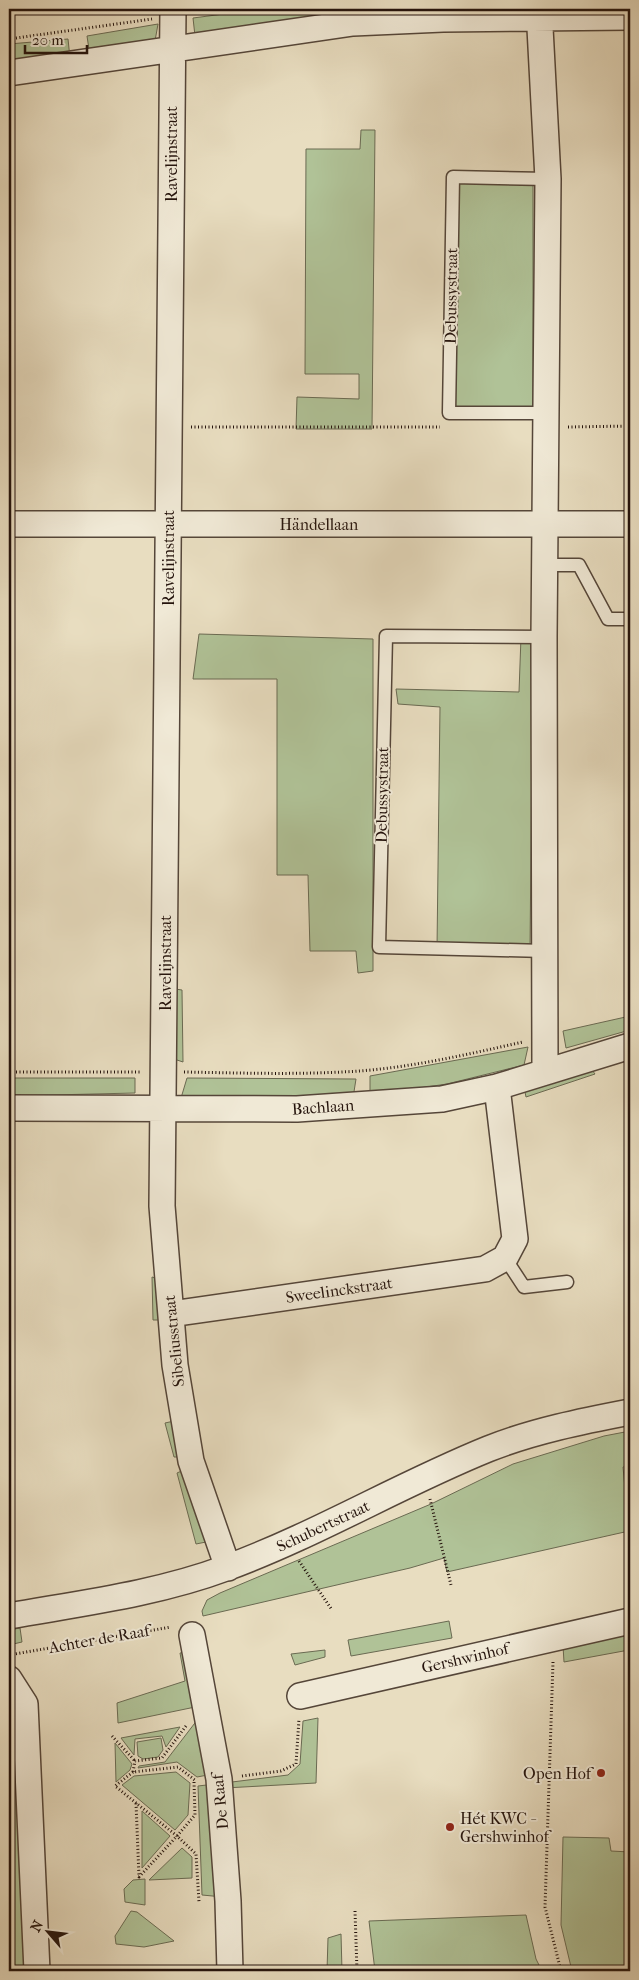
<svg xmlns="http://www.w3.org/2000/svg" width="639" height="1980" font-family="'IM FELL French Canon',serif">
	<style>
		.green { fill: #b0c297; stroke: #6a6a52 }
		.water { fill: #9cb9bd; stroke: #6c7776 }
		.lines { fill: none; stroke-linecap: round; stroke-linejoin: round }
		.lane-casing { stroke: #554639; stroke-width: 15 }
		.street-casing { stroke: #554639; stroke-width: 28 }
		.path { stroke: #24130c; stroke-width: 3; stroke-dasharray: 1 2.5; stroke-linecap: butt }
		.lane { stroke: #f0e9d6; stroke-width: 12 }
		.street { stroke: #f0e9d6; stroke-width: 25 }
		.poi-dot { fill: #8f2418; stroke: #f0e9d6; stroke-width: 2 }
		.labels { text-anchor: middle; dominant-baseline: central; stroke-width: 4; stroke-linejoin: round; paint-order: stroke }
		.street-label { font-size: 16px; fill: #24130c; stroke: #f0e9d6 }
		.poi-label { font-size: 16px; fill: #24130c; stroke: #f0e9d6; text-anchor: end }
	</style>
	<rect width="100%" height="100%" fill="#e8ddc0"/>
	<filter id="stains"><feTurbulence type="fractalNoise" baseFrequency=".004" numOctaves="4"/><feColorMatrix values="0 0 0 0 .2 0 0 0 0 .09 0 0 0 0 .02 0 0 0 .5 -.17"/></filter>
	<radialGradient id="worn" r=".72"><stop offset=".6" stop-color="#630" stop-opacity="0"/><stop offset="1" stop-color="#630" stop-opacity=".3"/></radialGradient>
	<path class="green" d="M262,9H337L336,14L195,36L193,18Z
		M158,24L155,41L90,56L87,36Z
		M68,39L70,58L9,63V44Z
		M361,130H375L372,429H296L297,397L359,399V374H305L306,149H360Z
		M533,175V415L449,413L453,177Z
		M199,634L373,639V971L358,973L356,951H310L308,875H277V679H193Z
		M521,637H533L530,950L437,948L440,707L398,704L396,689L519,692Z
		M175,989L182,990L183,1062L174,1059Z
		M630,1016V1030L566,1048L563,1031Z
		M528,1047L524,1065L447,1084L370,1095V1076Z
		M589,1066L595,1074L526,1097L524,1087Z
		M9,1078H135V1093L9,1096Z
		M187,1078L356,1079L353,1098H181Z
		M152,1277L159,1279L160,1320H153Z
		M174,1421L180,1457H174L165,1423Z
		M630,1431V1466L623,1467L629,1531L447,1572L444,1558L410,1568L203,1616L202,1611L207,1600L220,1593L431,1504L513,1464L604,1436Z
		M186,1469L206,1542L196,1544L177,1473Z
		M449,1621L452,1638L351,1656L348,1640Z
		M20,1628L22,1642L9,1645V1630Z
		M627,1633L629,1650L564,1662L563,1646Z
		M325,1650V1657L295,1665L291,1654Z
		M187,1652L200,1706L118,1723L117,1703L185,1681L180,1653Z
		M9,1703L18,1776L27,1971H14Z
		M201,1715L213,1774L197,1777L177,1762L138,1768L139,1766L165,1762Z
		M318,1718L316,1783L225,1788L224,1783L288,1775L300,1764L303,1721Z
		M180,1727L166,1747L162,1736L135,1739L134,1755L121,1738Z
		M161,1738L163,1750L158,1757L143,1759L138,1756L137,1742Z
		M115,1743L132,1764L130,1770L116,1782Z
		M176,1772L190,1783L188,1815L175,1830L122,1785L134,1776Z
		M215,1784L223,1897L202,1895L198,1786Z
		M142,1811L170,1836L142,1868Z
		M563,1837L609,1838L611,1851L630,1852V1965L617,1971H572L561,1925Z
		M182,1848L192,1857V1878L149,1880Z
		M145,1879V1905L125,1902L124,1889L133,1880Z
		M131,1911L137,1912L174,1941L144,1947L116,1944L115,1936Z
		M526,1915L536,1959L542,1971H375L369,1921Z
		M341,1934L342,1971H327L328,1938Z"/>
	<path class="water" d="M9,1796L11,1811L14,1971H9Z"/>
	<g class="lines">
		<defs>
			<path id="lane" d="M547,413H449L453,177L548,179
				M544,565H579L608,619H630
				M544,637L386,636L379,947L545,951
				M505,1258L524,1287L567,1282"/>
			<path id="street" d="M173,9L162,1206L175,1365L191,1461L228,1568
				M539,9L548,179L544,637L545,1072
				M9,73L353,23L443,19L630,17
				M9,524H630
				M9,1108L297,1109L442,1099L497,1087L630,1046
				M171,1314L485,1269L505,1258L515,1239L497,1087
				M9,1616C82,1603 156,1594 226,1568C316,1535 399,1485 488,1449C533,1431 583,1421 630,1412
				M192,1635L219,1779L228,1901L230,1971
				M9,1679L25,1704L37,1971
				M300,1696L630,1621"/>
		</defs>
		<use href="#lane" class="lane-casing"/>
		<use href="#street" class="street-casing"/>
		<path class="path" d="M195,13L224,9
			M9,39L152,19
			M191,427H440
			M568,427L630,426
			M9,1072H141
			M184,1072C242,1073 301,1075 359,1071C414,1067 469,1054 523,1042
			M430,1499L451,1585
			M299,1561L332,1610
			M9,1655L171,1627
			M553,1662L545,1907L561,1971
			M186,1726L162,1758L135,1761L133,1772L178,1767L196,1781
			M112,1736L135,1761
			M133,1772L115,1786L177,1836L139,1877L136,1803
			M242,1776L281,1771L296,1764L299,1719
			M194,1782L195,1815L177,1836L196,1854L199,1902
			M355,1911L357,1971
			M617,1971L630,1965"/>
		<use href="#lane" class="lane"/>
		<use href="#street" class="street"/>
	</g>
	<g class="poi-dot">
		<circle cx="601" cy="1773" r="5"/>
		<circle cx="450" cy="1827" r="5"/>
	</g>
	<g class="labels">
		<g class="street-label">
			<text transform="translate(171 154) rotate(-90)">Ravelijnstraat</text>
			<text transform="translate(451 296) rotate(-89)">Debussystraat</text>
			<text x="319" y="524">Händellaan</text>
			<text transform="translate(168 558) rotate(-90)">Ravelijnstraat</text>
			<text transform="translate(382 795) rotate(-89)">Debussystraat</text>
			<text transform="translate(165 963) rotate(-90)">Ravelijnstraat</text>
			<text transform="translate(323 1107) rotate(-4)">Bachlaan</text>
			<text transform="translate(339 1290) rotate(-8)">Sweelinckstraat</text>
			<text transform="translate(174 1341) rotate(-96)">Sibeliusstraat</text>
			<text transform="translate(323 1526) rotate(-25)">Schubertstraat</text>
			<text transform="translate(99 1639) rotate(-10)">Achter de Raaf</text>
			<text transform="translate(465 1658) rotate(-13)">Gershwinhof</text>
			<text transform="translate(220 1802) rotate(-96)">De Raaf</text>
		</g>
		<g class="poi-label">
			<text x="591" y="1773">Open Hof</text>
			<text x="460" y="1818" text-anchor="start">Hét KWC -<tspan x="460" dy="18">Gershwinhof</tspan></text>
		</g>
	</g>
	<rect width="639" height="1980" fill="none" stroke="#e8ddc0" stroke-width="30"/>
	<rect x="10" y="10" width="619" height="1960" fill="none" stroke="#24130c" stroke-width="2.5"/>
	<rect x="15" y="15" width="609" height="1950" fill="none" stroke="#24130c"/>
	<g transform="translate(48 1932) rotate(298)" stroke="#f0e9d6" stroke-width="4" paint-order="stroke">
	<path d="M0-4L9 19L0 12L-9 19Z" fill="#24130c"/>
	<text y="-8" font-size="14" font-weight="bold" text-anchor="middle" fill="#24130c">N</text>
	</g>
	<path d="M25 45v8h62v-8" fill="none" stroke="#24130c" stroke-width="2.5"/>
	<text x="32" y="45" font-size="15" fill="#24130c" stroke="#f0e9d6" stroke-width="4" paint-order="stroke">20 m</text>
	<rect width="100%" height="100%" filter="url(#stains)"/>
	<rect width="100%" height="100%" fill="url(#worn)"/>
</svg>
